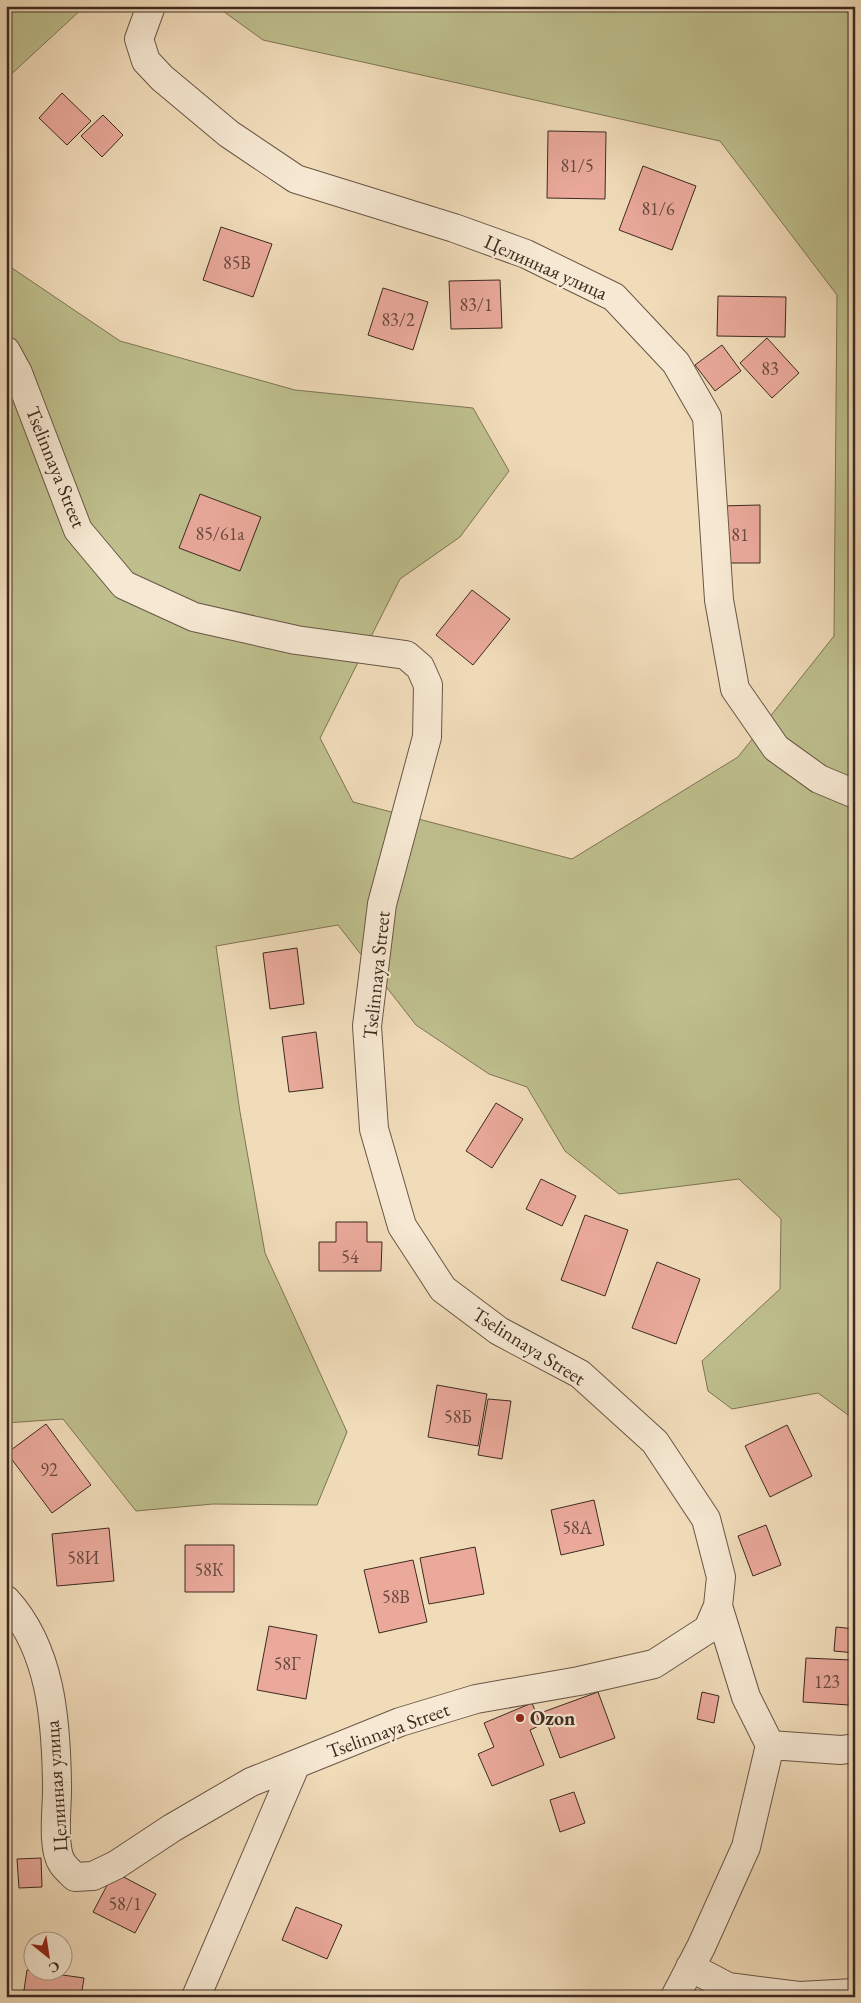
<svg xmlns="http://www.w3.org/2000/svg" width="861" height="2003" font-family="'EB Garamond',serif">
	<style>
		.green { fill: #bebf8d; stroke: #7e7456 }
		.building { fill: #eaa99b; stroke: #3d2a20 }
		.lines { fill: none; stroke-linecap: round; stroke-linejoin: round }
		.minor-casing { stroke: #6a5646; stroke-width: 30 }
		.minor { stroke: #f6e8d2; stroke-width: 28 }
		.poi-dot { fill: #8f2418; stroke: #f6e8d2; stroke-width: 2 }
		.labels { text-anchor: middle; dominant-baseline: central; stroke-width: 4.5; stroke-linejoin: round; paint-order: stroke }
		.number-label { font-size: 18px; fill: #684a3f }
		.street-label { font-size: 20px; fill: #3d2a20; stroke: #f6e8d2 }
		.poi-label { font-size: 20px; font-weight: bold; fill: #3d2a20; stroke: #f6e8d2; text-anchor: start }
	</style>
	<rect width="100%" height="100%" fill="#f1dcba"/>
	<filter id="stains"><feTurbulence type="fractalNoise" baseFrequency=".004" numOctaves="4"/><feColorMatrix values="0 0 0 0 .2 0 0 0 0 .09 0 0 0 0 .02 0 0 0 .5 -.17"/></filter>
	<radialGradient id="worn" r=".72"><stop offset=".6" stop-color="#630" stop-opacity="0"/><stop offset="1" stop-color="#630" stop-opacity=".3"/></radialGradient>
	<path class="green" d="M6,6H85L6,79Z
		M216,6H855V1420L818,1393L732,1409L708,1391L702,1361L780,1289L781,1219L739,1179L619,1194L565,1151L527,1087L489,1074L416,1025L338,925L216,946L240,1112L265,1253L347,1432L317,1505L213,1504L136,1511L63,1419L6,1423V264L120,341L295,390L473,408L509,471L460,537L400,579L320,738L353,802L572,859L738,757L834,636L837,295L720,141L263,40Z"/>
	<path class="building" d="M62,93L91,121L67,145L39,118Z
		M103,115L123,135L102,157L81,136Z
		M548,131L606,132L605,199L547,198Z
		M643,166L696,186L672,250L619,230Z
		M221,227L272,244L253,297L203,280Z
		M500,280L502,328L451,329L449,281Z
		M383,288L428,302L413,350L368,335Z
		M718,296L786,297L785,337L717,336Z
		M767,338L799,373L772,398L740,363Z
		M722,345L741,371L715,391L695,365Z
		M200,494L261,517L240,571L179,548Z
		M760,505V563H719L720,506Z
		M472,590L510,619L473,665L436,635Z
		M297,948L304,1004L270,1009L263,953Z
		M316,1032L323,1088L289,1092L282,1037Z
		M496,1103L523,1119L492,1168L466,1151Z
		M541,1179L576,1196L562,1226L526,1209Z
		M585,1215L628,1230L605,1296L561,1280Z
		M336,1222H367V1242H382L381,1271H319V1242H336Z
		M657,1262L700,1279L676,1344L632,1328Z
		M437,1385L487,1394L478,1446L428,1437Z
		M488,1399L511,1401L502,1459L478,1455Z
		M46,1424L91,1485L52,1513L7,1453Z
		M787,1425L812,1476L770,1497L745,1446Z
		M594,1500L604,1545L561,1555L551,1510Z
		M766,1525L781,1565L753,1576L738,1536Z
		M109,1528L114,1581L57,1586L52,1534Z
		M185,1545H234V1592H185Z
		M475,1547L484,1594L429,1604L420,1558Z
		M413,1560L427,1622L379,1633L364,1570Z
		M269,1626L317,1635L306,1699L257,1690Z
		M836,1627L855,1629V1653L834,1651Z
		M806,1658L851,1660L849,1705L803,1702Z
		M598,1692L615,1738L560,1758L543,1712Z
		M702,1692L719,1696L714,1723L697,1719Z
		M532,1703L541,1725L530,1730L544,1765L492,1786L478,1754L494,1747L484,1723Z
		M574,1792L585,1823L560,1832L550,1800Z
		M41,1858L42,1887L19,1888L17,1859Z
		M114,1872L156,1894L135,1933L93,1912Z
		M296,1907L342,1925L327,1959L282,1940Z
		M27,1970L84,1978L81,1997H23Z"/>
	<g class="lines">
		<defs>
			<path id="minor" d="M151,6L139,39L146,61L162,78L229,134L296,179L454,228L526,254L614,297L676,363L707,417L719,600L735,689L776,748L819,779L855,794
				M6,351L18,373L78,530L124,585L194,617L296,640L406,655L420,667L428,685L427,737L382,904L367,1026L374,1129L402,1226L443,1289L499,1331L580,1374L655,1442L706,1519L721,1577L718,1606L708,1629L654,1664L579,1681L476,1699L400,1722L296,1764L196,1997
				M6,1600C51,1649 56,1720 57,1783C58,1804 51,1846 62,1863C65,1868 71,1873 75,1877L93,1876L116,1865L172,1828L251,1782L296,1764
				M770,1745L841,1750L855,1748
				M690,1967L728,1987L799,1996L855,1993
				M675,1997L701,1947L746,1847L770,1745L746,1697L718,1606"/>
		</defs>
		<use href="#minor" class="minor-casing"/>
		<use href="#minor" class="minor"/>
	</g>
	<circle class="poi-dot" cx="520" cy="1718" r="5"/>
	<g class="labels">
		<g class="number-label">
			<text x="577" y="165">81/5</text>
			<text x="658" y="208">81/6</text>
			<text x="237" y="262">85В</text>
			<text x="476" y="304">83/1</text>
			<text x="398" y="319">83/2</text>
			<text x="770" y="368">83</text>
			<text x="220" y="533">85/61а</text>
			<text x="740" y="534">81</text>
			<text x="350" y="1256">54</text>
			<text x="458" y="1416">58Б</text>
			<text x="49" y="1469">92</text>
			<text x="577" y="1527">58А</text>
			<text x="83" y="1557">58И</text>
			<text x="209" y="1569">58К</text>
			<text x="396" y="1596">58В</text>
			<text x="287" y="1663">58Г</text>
			<text x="827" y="1681">123</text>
			<text x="125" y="1903">58/1</text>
		</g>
		<g class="street-label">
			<text transform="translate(546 267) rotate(24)">Целинная улица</text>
			<text transform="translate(56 467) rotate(68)">Tselinnaya Street</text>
			<text transform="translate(376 975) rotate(-84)">Tselinnaya Street</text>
			<text transform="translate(529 1346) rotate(32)">Tselinnaya Street</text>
			<text transform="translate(388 1730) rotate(-20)">Tselinnaya Street</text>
			<text transform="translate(56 1786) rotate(-94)">Целинная улица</text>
		</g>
		<g class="poi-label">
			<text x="530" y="1718">Ozon</text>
		</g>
	</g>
	<rect width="861" height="2003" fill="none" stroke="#f1dcba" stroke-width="25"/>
	<rect x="8" y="8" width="846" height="1988" fill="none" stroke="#3d2a20" stroke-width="2.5"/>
	<rect x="12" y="12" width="836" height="1978" fill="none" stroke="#3d2a20"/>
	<g transform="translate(48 1956) rotate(150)"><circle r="24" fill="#f6e8d2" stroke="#ac9c8b"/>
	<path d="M0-4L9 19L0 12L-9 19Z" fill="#8f2418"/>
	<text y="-8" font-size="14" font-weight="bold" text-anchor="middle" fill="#3d2a20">С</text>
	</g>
	<rect width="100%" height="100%" filter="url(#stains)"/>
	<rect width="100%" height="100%" fill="url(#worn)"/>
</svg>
